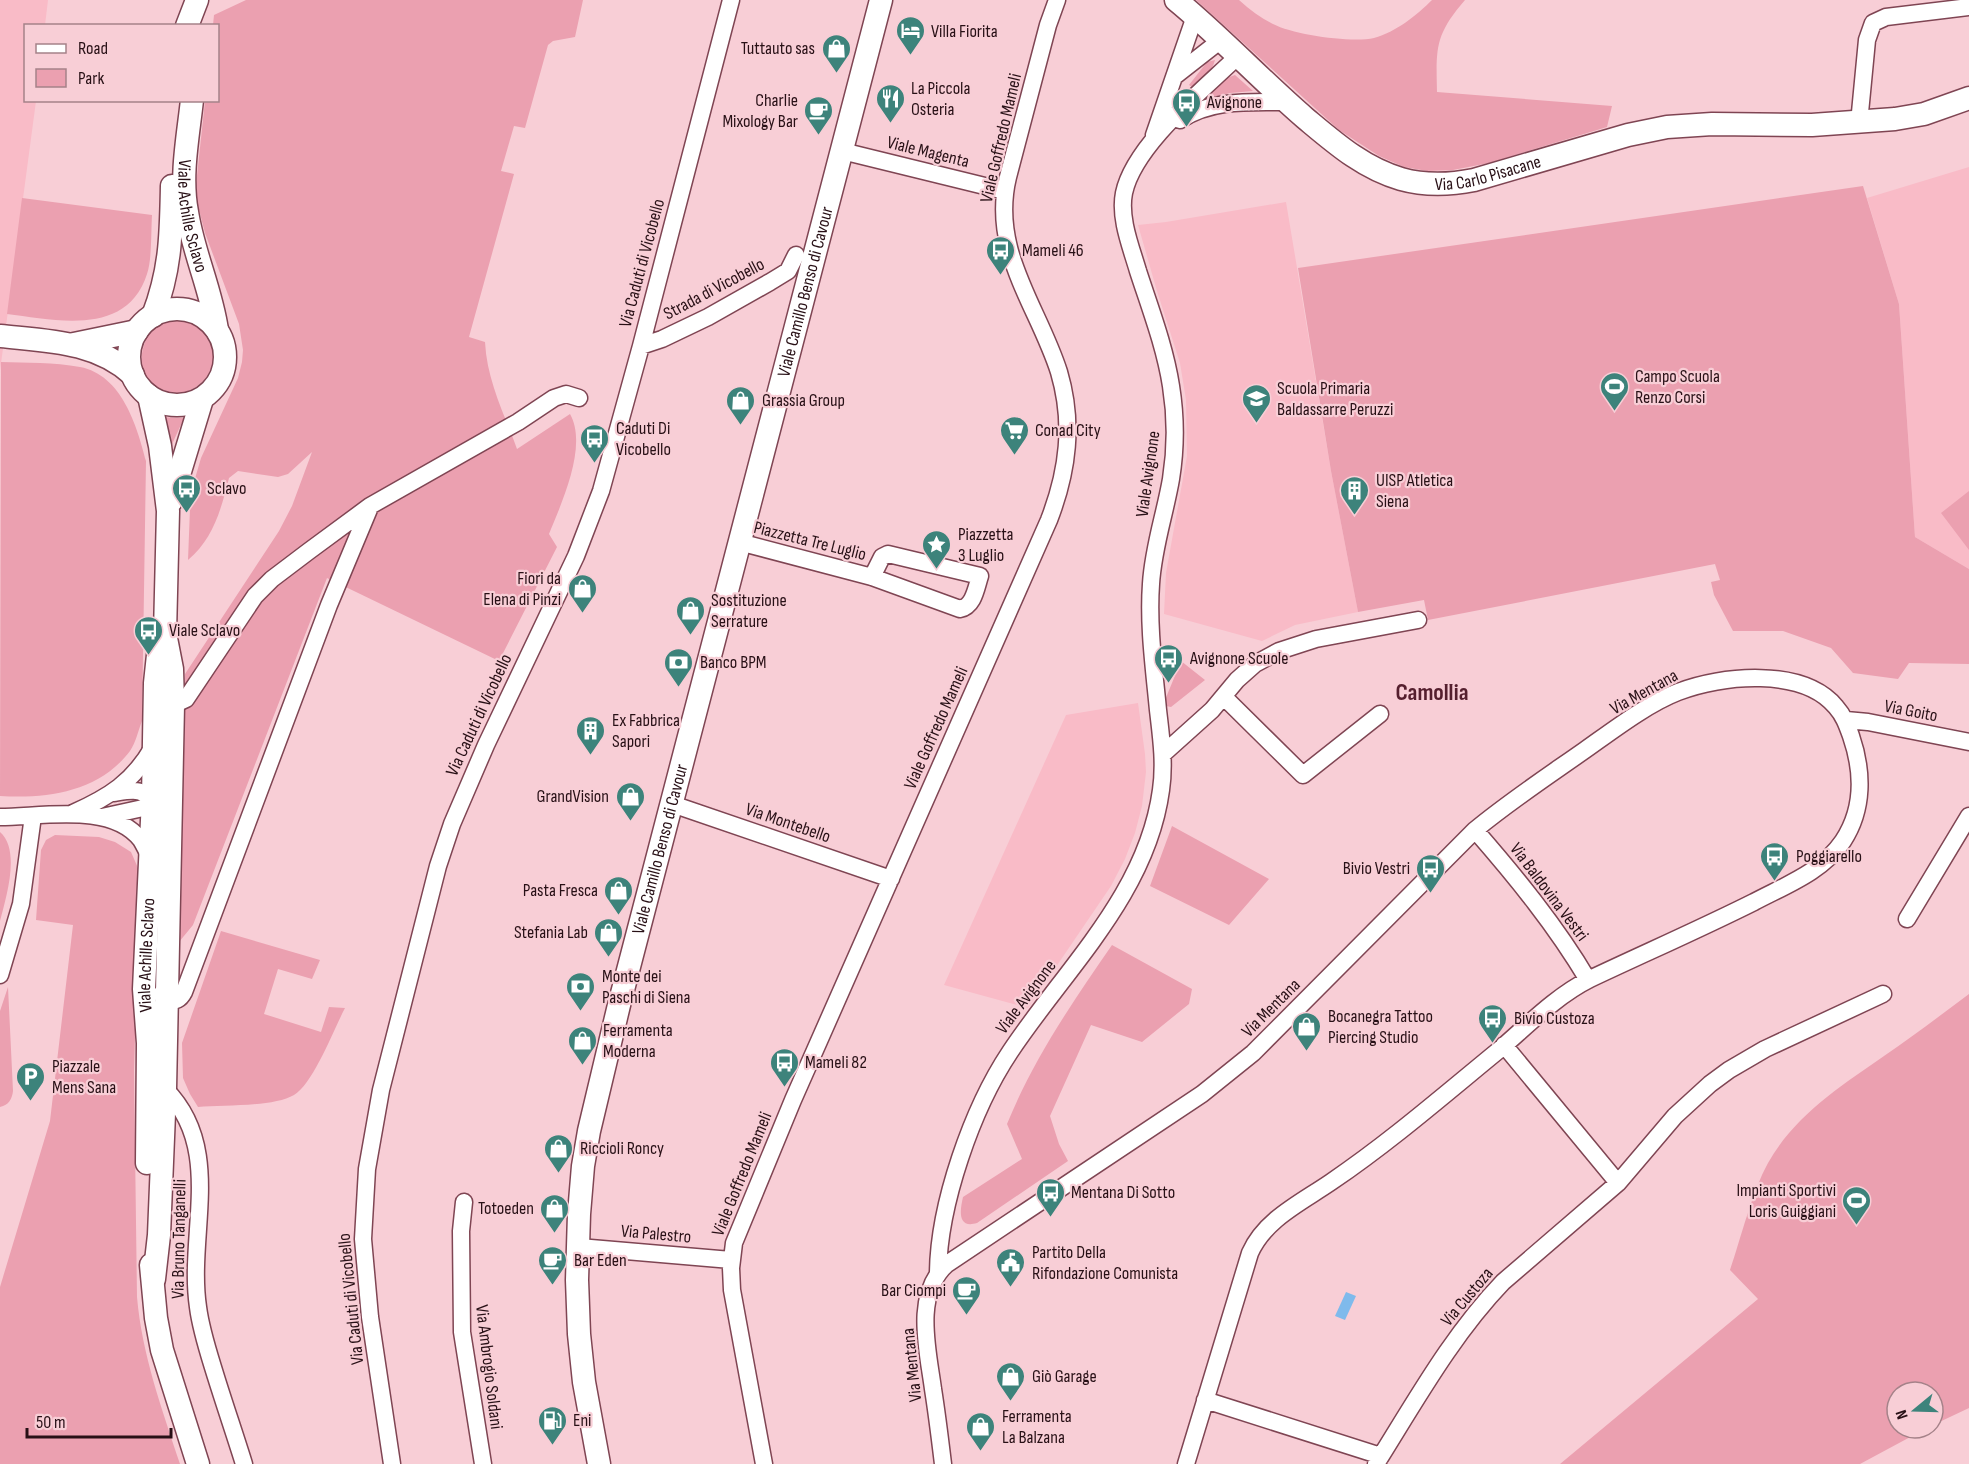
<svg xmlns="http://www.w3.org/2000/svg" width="1969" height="1464" font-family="'Sofia Sans Condensed',sans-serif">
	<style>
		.built { fill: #f9bbc7 }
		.green { fill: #eba0b0 }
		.water { fill: #7fbaec }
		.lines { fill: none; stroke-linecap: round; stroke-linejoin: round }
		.street-casing { stroke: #7f4553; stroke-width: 19 }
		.secondary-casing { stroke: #7f4553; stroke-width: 25 }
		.street { stroke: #fff; stroke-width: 16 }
		.secondary { stroke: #fff; stroke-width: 22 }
		.labels { text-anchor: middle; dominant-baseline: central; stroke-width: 4.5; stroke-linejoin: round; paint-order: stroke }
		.poi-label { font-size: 18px; fill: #281016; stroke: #f8ced6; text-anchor: start }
		.street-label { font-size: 18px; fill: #281016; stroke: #f8ced6 }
		.district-label { font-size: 24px; font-weight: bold; fill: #551f2e; stroke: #f8ced6 }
	</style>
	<rect width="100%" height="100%" fill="#f8ced6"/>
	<path class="built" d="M0,0H48L45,25L26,26V100L36,101L0,371Z
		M1969,167V569L1915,537L1899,304L1867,198Z
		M1286,202L1331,471L1358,612L1295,625L1262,641L1164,614L1166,573L1187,456L1186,400L1180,363L1157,291L1138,225L1166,222Z
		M1138,703L1145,754L1146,772L1142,806L1135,833L1125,859L1111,886L1028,1008L944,985L1066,715Z"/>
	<path class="green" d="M246,0H583L575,37L553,41L548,45L525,128L514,126L501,171L514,174L469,337L485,342C487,381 504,413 517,449L570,414C588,446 562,502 549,534L557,547L499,661L327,578L193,925L179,942L185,674L279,531L292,506L312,452L288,474L278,477L238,471L229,478C221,510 213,539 188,560L190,509L194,482L201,458L238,378L242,362L243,350L239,324L205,233L195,194L205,101L218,100V26L213,25L214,15Z
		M1196,0H1239C1250,10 1261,18 1273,24C1294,35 1352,43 1374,38C1396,32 1417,15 1432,0H1465C1435,35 1436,47 1437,92L1612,106L1607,127L1489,163L1453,170L1427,171L1404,167L1379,156L1339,130Z
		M1215,60C1212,73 1202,79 1192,87L1189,85L1207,62Z
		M1235,75L1253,91L1230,93L1201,101L1224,79Z
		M1863,186L1899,304L1915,537L1969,569V664L1909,663L1898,679L1853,673L1831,648L1783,631H1733L1714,595L1711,582L1720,580L1715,564L1428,620L1424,600L1358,612L1331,471L1298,268Z
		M22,198L152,215C151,231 152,260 147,274C127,337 56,320 7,314Z
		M181,319C185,321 190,322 194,324C215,335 220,366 202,382C185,399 155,397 144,374C137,359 145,333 158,324C165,320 173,320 181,319Z
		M1,362C26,363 54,362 80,367C122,375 137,426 146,461L142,721C138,731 136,742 130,751C99,792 47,799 0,796Z
		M160,417L184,418L168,453Z
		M1969,491V550L1941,513Z
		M1181,661L1205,680L1171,707L1166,706L1165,700Z
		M1172,826L1269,879L1229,925L1150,886Z
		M0,832C21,850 6,898 0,921Z
		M55,835L99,837L115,842L131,852L138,868L139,906L134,1071L137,1297C142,1355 162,1409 180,1464H0V1287L50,1121L73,925L36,920L41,850L46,840Z
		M221,931L320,960L312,979L278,969L264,1014L321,1032L329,1007L345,1008C334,1029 313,1084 294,1095C274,1107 223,1105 198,1107L190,1094L183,1078L182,1043Z
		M1112,945L1192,989L1189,1004L1142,1042L1091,1025L1050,1116L1059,1144L1068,1161L977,1223C957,1229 960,1210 963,1197L1022,1159L1007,1124C1034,1058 1072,1003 1112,945Z
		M8,987L13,1091C12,1099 9,1105 0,1107V1011Z
		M1969,994V1408L1933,1425V1392H1897V1428H1927L1860,1464H1560L1758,1299L1730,1270C1741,1238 1752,1192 1768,1163C1795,1115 1841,1086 1884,1056C1913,1036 1941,1015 1969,994Z"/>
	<path class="water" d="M1346,1292L1356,1296L1345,1320L1335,1316Z"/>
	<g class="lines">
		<defs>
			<path id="street" d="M1175,76L1221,40
				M1180,120C1212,99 1250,102 1286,102
				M1859,123L1867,40L1873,23L1886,17L1969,7
				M1154,135L1195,16
				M842,151L1005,191
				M641,346L662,339L708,317L770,282L788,271L796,255
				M739,542L872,577L960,609C974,606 976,588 980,576L888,554L882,557L872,577
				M1224,697L1303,775L1380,714
				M169,712L173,705L186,699L255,596L272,579L309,551L370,506L518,422L554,398L566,394L579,398
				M1846,720L1868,722L1969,742
				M1163,754L1212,710L1237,680L1255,664L1279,651L1316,639L1418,620
				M113,793C134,790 143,787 157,805
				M672,804L891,879
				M73,813C109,797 133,782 153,747
				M0,817C42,817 112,802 141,840C144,845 147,851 150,857
				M102,817L143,808L157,796
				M1475,830C1516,877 1556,926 1588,980
				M1907,919L1969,816
				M0,975L21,904L33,816
				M161,994L167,1001C176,1001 180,1000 184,992L329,605L370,507
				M1504,1045L1618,1183
				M165,1089C225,1149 187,1233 198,1307C201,1331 209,1354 216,1377C225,1406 235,1435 244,1464
				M464,1202L461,1231L462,1332L483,1464
				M579,1247L731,1260
				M938,1272C939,1204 972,1109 1010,1052C1065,969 1147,894 1161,790C1165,763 1161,736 1158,710C1154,668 1148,625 1151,584C1153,548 1165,514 1171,479C1176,448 1176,417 1171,386C1165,347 1150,308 1138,271C1131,247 1119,218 1124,193C1134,145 1203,90 1238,56
				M1205,1400L1381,1456
				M392,1464L370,1317L363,1239L367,1169L381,1090L438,866L452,824L486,745L576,556L601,491L641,346L731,0
				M764,1464L732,1290L731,1268L734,1243L793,1100L1049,520C1068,471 1074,423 1059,372C1038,306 990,251 1008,177L1048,25L1057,0
				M943,1464C940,1439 937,1414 933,1389C928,1351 913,1294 947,1264L1202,1094L1253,1053L1475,830C1510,801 1548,776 1585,750C1612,731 1647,704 1678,692C1721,675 1803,667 1836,707C1844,716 1847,725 1851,736C1863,771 1864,809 1843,841C1822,872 1786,885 1754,902C1700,929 1645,953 1590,979C1556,996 1528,1025 1499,1050C1444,1095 1390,1142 1331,1182C1302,1202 1265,1219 1250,1253L1186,1464
				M1376,1464C1415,1402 1452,1335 1503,1282L1618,1183L1675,1116L1710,1084L1729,1070L1765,1049L1883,994"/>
			<g id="secondary">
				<path id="s1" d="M1176,0C1221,37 1261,80 1305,118C1335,143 1363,168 1401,179C1426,186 1449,185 1474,180L1628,135L1667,127L1712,124L1812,125L1895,119L1924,114L1969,98"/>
				<path d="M187,26L197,0"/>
				<path id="s2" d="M192,100C188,137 180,176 187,212C193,252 211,289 217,330"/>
				<circle cx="177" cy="357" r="48"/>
				<path d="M153,316C171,269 171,234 172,186"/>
				<path d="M0,336C47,341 96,341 133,375"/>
				<path d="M74,344L137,331"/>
				<path d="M149,396L160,446L168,511L165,633L172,669L173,705L165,1089L159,1235L154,1279"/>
				<path d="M171,501L202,399"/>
				<path id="s3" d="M147,1163L148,1043L144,989L153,799L155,683L158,655L162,639"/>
				<path d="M151,1265L156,1318L162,1350L198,1464"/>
				<path id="s4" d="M599,1464L584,1382L579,1334L577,1280L579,1214L583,1166L589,1131L619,1005L881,0"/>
			</g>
		</defs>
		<use href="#street" class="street-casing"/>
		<use href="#secondary" class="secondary-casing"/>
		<use href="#street" class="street"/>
		<use href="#secondary" class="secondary"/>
	</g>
	<defs>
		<symbol id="hotel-pin" viewBox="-11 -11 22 30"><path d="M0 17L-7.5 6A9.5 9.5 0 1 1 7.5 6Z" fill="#3d837b" stroke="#f8ced6"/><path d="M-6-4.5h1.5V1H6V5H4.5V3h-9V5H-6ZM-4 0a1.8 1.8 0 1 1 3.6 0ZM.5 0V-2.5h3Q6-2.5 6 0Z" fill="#fff"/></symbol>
		<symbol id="shop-pin" viewBox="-11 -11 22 30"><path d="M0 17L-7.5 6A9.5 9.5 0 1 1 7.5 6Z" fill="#3d837b" stroke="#f8ced6"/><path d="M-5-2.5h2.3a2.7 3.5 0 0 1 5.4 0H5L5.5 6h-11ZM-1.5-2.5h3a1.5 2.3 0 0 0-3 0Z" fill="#fff"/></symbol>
		<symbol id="restaurant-pin" viewBox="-11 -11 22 30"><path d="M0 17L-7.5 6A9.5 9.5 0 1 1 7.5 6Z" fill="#3d837b" stroke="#f8ced6"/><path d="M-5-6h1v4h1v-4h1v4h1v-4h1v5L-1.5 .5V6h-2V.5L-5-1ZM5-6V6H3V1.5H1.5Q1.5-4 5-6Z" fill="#fff"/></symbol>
		<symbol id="bus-pin" viewBox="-11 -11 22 30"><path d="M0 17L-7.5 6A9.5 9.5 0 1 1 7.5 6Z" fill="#3d837b" stroke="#f8ced6"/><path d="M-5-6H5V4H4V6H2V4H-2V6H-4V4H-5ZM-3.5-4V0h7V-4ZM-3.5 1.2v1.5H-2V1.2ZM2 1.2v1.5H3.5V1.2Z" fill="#fff"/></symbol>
		<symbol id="cafe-pin" viewBox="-11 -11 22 30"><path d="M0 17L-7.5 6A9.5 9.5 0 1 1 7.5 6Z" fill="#3d837b" stroke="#f8ced6"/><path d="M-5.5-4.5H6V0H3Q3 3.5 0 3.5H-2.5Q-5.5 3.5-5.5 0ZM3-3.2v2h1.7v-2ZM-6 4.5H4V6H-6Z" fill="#fff"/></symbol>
		<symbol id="stadium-pin" viewBox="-11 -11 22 30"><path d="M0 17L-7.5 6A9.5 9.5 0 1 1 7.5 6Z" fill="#3d837b" stroke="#f8ced6"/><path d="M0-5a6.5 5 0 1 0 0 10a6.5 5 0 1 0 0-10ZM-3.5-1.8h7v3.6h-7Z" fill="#fff"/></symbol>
		<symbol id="school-pin" viewBox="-11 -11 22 30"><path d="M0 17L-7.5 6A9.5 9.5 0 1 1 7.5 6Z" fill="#3d837b" stroke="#f8ced6"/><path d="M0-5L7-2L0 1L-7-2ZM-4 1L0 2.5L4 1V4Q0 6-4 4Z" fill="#fff"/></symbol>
		<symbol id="supermarket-pin" viewBox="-11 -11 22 30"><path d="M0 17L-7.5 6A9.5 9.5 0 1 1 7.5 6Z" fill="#3d837b" stroke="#f8ced6"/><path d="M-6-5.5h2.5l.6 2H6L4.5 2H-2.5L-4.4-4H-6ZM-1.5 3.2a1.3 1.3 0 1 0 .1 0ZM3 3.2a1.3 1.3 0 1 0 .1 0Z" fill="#fff"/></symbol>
		<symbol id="building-pin" viewBox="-11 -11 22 30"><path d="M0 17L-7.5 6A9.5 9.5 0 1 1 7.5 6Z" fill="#3d837b" stroke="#f8ced6"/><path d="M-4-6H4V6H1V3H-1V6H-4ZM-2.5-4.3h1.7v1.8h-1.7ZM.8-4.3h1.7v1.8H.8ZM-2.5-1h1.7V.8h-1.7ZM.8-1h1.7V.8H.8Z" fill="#fff"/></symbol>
		<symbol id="sight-pin" viewBox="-11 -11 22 30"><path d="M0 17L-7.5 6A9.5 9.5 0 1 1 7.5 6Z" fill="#3d837b" stroke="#f8ced6"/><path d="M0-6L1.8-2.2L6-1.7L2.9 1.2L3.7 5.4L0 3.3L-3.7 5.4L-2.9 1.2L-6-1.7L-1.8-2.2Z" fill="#fff"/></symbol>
		<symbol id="bank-pin" viewBox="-11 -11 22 30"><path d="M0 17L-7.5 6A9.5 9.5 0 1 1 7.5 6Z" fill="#3d837b" stroke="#f8ced6"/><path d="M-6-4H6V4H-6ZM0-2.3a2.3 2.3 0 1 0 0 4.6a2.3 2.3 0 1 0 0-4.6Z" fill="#fff"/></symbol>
		<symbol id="parking-pin" viewBox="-11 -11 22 30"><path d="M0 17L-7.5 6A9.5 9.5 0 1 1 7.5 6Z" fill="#3d837b" stroke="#f8ced6"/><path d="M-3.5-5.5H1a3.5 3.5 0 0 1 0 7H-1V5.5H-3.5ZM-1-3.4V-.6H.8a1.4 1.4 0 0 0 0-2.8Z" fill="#fff"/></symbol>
		<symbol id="civic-pin" viewBox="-11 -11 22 30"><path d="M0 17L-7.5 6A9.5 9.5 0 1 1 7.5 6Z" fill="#3d837b" stroke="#f8ced6"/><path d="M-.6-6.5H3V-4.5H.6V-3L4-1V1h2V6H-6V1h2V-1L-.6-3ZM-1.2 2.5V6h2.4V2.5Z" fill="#fff"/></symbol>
		<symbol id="fuel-pin" viewBox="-11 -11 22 30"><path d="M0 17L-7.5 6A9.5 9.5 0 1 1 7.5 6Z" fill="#3d837b" stroke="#f8ced6"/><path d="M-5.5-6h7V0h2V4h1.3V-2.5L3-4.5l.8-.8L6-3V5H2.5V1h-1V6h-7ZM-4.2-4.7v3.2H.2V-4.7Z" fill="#fff"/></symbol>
	</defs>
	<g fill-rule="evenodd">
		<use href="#hotel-pin" x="894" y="14" width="33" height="45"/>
		<use href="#shop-pin" x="820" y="32" width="33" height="45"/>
		<use href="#restaurant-pin" x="874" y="82" width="33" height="45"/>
		<use href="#bus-pin" x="1170" y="86" width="33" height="45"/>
		<use href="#cafe-pin" x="802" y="94" width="33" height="45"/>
		<use href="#bus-pin" x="984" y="234" width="33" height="45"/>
		<use href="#stadium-pin" x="1598" y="370" width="33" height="45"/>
		<use href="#school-pin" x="1240" y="382" width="33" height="45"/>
		<use href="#shop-pin" x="724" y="384" width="33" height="45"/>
		<use href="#supermarket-pin" x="998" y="414" width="33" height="45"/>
		<use href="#bus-pin" x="578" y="422" width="33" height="45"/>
		<use href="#bus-pin" x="170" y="472" width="33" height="45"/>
		<use href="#building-pin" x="1338" y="474" width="33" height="45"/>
		<use href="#sight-pin" x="920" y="528" width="33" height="45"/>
		<use href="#shop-pin" x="566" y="572" width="33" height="45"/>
		<use href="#shop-pin" x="674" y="594" width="33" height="45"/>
		<use href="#bus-pin" x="132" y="614" width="33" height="45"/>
		<use href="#bus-pin" x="1152" y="642" width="33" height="45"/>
		<use href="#bank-pin" x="662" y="646" width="33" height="45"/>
		<use href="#building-pin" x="574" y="714" width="33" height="45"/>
		<use href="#shop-pin" x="614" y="780" width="33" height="45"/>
		<use href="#bus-pin" x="1758" y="840" width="33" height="45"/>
		<use href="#bus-pin" x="1414" y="852" width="33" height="45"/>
		<use href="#shop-pin" x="602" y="874" width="33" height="45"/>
		<use href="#shop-pin" x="592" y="916" width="33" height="45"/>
		<use href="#bank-pin" x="564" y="970" width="33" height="45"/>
		<use href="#bus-pin" x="1476" y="1002" width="33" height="45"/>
		<use href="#shop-pin" x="1290" y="1010" width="33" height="45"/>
		<use href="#shop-pin" x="566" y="1024" width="33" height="45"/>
		<use href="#bus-pin" x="768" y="1046" width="33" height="45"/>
		<use href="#parking-pin" x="14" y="1060" width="33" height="45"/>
		<use href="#shop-pin" x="542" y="1132" width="33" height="45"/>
		<use href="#bus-pin" x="1034" y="1176" width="33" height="45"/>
		<use href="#stadium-pin" x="1840" y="1184" width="33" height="45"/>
		<use href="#shop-pin" x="538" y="1192" width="33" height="45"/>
		<use href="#cafe-pin" x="536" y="1244" width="33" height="45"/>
		<use href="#civic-pin" x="994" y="1246" width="33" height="45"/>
		<use href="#cafe-pin" x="950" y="1274" width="33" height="45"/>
		<use href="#shop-pin" x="994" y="1360" width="33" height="45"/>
		<use href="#fuel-pin" x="536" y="1404" width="33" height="45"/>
		<use href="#shop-pin" x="964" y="1410" width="33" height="45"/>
	</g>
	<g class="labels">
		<g class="poi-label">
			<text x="931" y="31">Villa Fiorita</text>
			<text x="815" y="48" text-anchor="end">Tuttauto sas</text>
			<text x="911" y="88">La Piccola<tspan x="911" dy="21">Osteria</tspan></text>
			<text x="798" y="100" text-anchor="end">Charlie<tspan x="798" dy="21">Mixology Bar</tspan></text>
			<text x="1207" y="102">Avignone</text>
			<text x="1022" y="250">Mameli 46</text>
			<text x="1635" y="376">Campo Scuola<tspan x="1635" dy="21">Renzo Corsi</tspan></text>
			<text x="1277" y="388">Scuola Primaria<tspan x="1277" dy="21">Baldassarre Peruzzi</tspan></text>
			<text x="762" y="400">Grassia Group</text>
			<text x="616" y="428">Caduti Di<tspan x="616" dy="21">Vicobello</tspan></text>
			<text x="1035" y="430">Conad City</text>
			<text x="1376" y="480">UISP Atletica<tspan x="1376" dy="21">Siena</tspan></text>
			<text x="207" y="488">Sclavo</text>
			<text x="958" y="534">Piazzetta<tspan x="958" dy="21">3 Luglio</tspan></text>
			<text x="561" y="578" text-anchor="end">Fiori da<tspan x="561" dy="21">Elena di Pinzi</tspan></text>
			<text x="711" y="600">Sostituzione<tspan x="711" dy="21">Serrature</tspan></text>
			<text x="169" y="630">Viale Sclavo</text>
			<text x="1190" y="658">Avignone Scuole</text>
			<text x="700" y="662">Banco BPM</text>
			<text x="612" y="720">Ex Fabbrica<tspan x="612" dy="21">Sapori</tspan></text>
			<text x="609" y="796" text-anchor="end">GrandVision</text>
			<text x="1796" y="856">Poggiarello</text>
			<text x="1410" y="868" text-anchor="end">Bivio Vestri</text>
			<text x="598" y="890" text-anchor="end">Pasta Fresca</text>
			<text x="588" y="932" text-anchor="end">Stefania Lab</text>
			<text x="602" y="976">Monte dei<tspan x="602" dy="21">Paschi di Siena</tspan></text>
			<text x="1328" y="1016">Bocanegra Tattoo<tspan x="1328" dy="21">Piercing Studio</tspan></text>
			<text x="1514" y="1018">Bivio Custoza</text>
			<text x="603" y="1030">Ferramenta<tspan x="603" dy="21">Moderna</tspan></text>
			<text x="805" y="1062">Mameli 82</text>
			<text x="52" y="1066">Piazzale<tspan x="52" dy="21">Mens Sana</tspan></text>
			<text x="580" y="1148">Riccioli Roncy</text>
			<text x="1836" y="1190" text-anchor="end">Impianti Sportivi<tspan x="1836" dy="21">Loris Guiggiani</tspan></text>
			<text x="1071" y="1192">Mentana Di Sotto</text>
			<text x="534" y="1208" text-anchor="end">Totoeden</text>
			<text x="1032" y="1252">Partito Della<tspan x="1032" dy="21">Rifondazione Comunista</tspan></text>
			<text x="574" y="1260">Bar Eden</text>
			<text x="946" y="1290" text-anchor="end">Bar Ciompi</text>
			<text x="1032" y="1376">Giò Garage</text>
			<text x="1002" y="1416">Ferramenta<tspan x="1002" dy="21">La Balzana</tspan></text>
			<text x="573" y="1420">Eni</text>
		</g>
		<g class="street-label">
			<text transform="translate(1001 138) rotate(-77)">Viale Goffredo Mameli</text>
			<text transform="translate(928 152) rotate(14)">Viale Magenta</text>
			<text stroke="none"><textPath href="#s1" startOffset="378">Via Carlo Pisacane</textPath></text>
			<text stroke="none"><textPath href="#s2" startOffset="117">Viale Achille Sclavo</textPath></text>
			<text transform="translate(642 263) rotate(-75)">Via Caduti di Vicobello</text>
			<text transform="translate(714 289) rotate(-28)">Strada di Vicobello</text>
			<text stroke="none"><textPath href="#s4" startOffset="1202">Viale Camillo Benso di Cavour</textPath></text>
			<text transform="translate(1148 474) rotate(-82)">Viale Avignone</text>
			<text transform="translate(810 541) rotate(14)">Piazzetta Tre Luglio</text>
			<text transform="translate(1644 692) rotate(-29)">Via Mentana</text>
			<text transform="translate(1911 711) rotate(11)">Via Goito</text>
			<text transform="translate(479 715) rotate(-65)">Via Caduti di Vicobello</text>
			<text transform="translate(936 728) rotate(-66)">Viale Goffredo Mameli</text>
			<text transform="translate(788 823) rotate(19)">Via Montebello</text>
			<text stroke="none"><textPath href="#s4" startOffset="626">Viale Camillo Benso di Cavour</textPath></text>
			<text transform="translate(1549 892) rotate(53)">Via Baldovina Vestri</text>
			<text stroke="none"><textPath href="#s3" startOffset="208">Viale Achille Sclavo</textPath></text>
			<text transform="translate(1026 997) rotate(-53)">Viale Avignone</text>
			<text transform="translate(1271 1008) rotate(-45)">Via Mentana</text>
			<text transform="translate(742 1174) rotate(-68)">Viale Goffredo Mameli</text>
			<text transform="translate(656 1234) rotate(5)">Via Palestro</text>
			<text transform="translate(179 1239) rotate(-89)">Via Bruno Tanganelli</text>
			<text transform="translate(1467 1297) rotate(-50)">Via Custoza</text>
			<text transform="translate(351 1299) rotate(-96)">Via Caduti di Vicobello</text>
			<text transform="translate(912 1365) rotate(-96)">Via Mentana</text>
			<text transform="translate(489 1367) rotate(83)">Via Ambrogio Soldani</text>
		</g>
		<g class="district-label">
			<text x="1432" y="692">Camollia</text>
		</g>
	</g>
	<rect x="24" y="24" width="195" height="78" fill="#f8ced6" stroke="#a58289" stroke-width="1.5"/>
	<rect x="36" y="44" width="30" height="9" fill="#ffffff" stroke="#a58289" stroke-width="1.5"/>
	<text x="78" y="54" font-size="18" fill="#281016">Road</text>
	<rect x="36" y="69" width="30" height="18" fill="#eba0b0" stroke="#a58289" stroke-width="1.5"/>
	<text x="78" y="84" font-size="18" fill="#281016">Park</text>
	<g transform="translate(1915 1410) rotate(251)"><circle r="28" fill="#f8ced6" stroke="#a58289" stroke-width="1.5"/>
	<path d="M0-4.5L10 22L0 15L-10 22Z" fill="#3d837b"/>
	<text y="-9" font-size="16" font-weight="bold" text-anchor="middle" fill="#281016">N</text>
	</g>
	<path d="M27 1428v9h144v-9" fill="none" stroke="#281016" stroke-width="3"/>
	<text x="36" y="1428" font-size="18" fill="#281016" stroke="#f8ced6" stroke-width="4.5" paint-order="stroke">50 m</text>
</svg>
